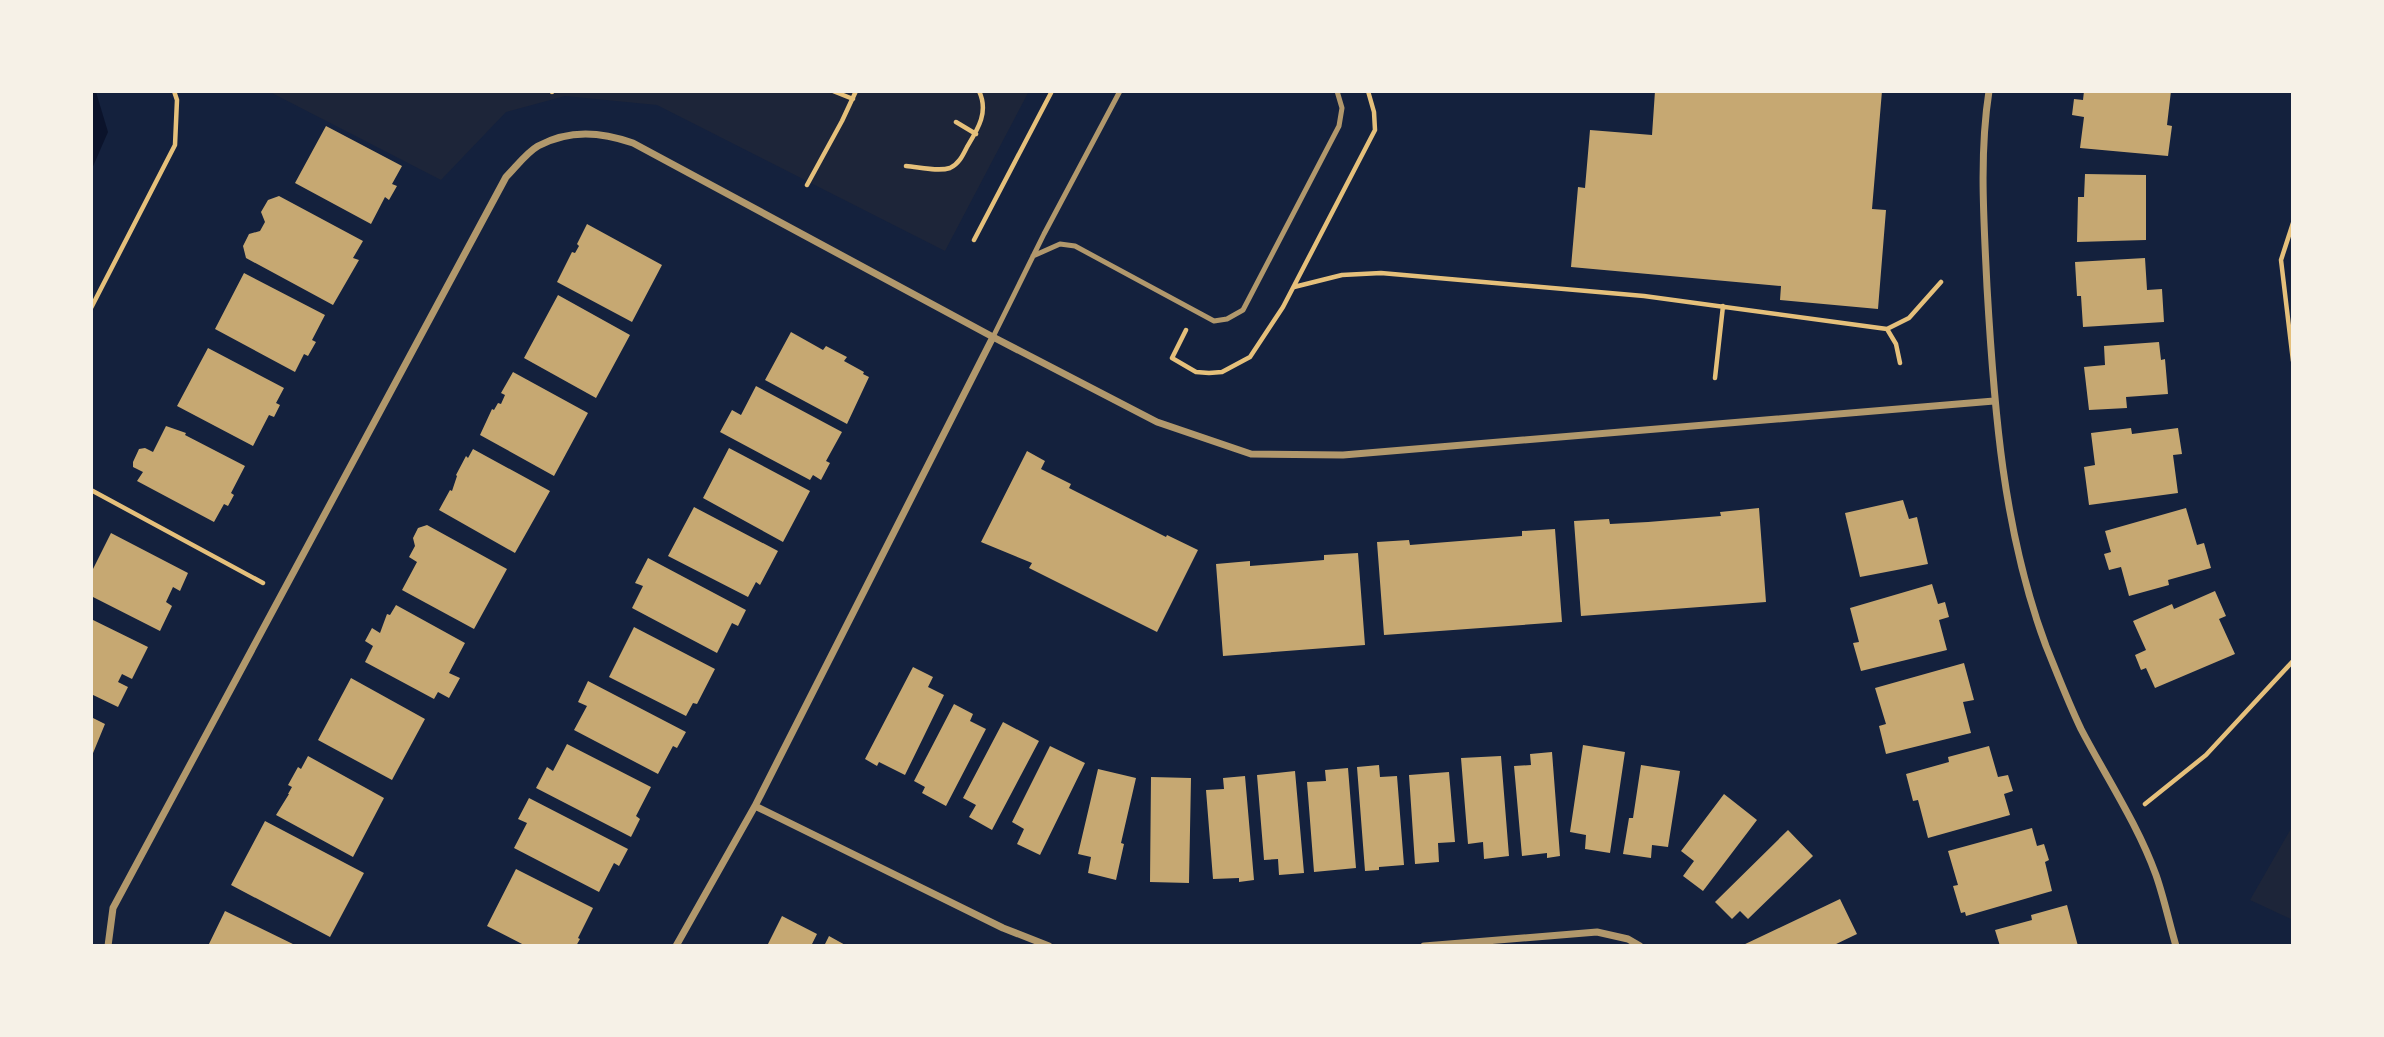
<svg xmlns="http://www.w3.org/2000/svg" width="2384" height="1037" font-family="'Fira Sans',sans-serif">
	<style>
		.green { fill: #1d2539 }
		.water { fill: #0b132b }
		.building { fill: #c6a872 }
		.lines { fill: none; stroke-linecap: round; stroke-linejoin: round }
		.path { stroke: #e5c07b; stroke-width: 4.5 }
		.service { stroke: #b1986c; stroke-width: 5 }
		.minor { stroke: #b1986c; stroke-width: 7 }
	</style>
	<rect width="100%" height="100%" fill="#14213d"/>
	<path class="green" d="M268,91H1029L945,251L657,105L565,96L506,112L441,180Z
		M2293,825V920L2250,900Z"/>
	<path class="water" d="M91,91L96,92L108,132L91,171Z"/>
	<path class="building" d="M1655,91H1882L1872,209L1886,210L1878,309L1780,300L1781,286L1571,267L1578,187L1585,188L1590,130L1652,135Z
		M2084,91H2171L2167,125L2172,126L2168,156L2080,148L2084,117L2072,115L2074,99L2083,100Z
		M326,126L402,166L392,184L397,186L389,200L385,197L371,224L295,183Z
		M2085,174L2146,175V240L2077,242L2078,197H2084Z
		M279,196L363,241L353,258L359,260L333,305L246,258L243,246L249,234L260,231L265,222L261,212L268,200Z
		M587,224L662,265L632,322L557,282L572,252L575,253L579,246L577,244Z
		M2145,258L2147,290L2162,289L2164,322L2083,327L2081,296H2077L2075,262Z
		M244,273L325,315L312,340L316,342L308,356L304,354L295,372L215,329Z
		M558,295L630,335L596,398L524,358Z
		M791,332L823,350L826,346L847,357L844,361L864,372L863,374L869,377L847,424L765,380Z
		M2159,342L2161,360L2165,359L2168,394L2126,397L2127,408L2089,410L2084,367L2105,365L2104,346Z
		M208,348L284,388L276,403L280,405L274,417L269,415L253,446L177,406Z
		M513,372L588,413L554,476L480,435L492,409L494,410L498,403L501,404L505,395L501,393Z
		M756,386L842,432L826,461L830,463L821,480L813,475L810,480L720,432L732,410L741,415Z
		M166,426L186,433L185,435L245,466L231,493L234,495L228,506L224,504L214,522L137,481L143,472L133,467V462L139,449L145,448L153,452Z
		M2131,428L2132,434L2178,428L2182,454L2173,455L2178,493L2089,505L2084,467L2095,465L2091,433Z
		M729,448L810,491L783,542L703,498Z
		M473,449L550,491L515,553L439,510L450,490L452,491L457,476L456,475L466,456L468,458Z
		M1027,451L1045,461L1041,469L1071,484L1069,488L1166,537L1167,535L1198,550L1157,632L1029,568L1032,563L981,542Z
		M1903,500L1909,519L1917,517L1928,564L1860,577L1845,513Z
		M694,507L778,551L760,585L756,582L748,597L668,556Z
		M1759,508L1766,602L1581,616L1574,521L1609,519L1610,524L1648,522L1721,516L1720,512Z
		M2186,508L2197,545L2204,543L2211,568L2168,580L2169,585L2129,596L2121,567L2109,570L2104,554L2111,552L2105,531Z
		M427,525L507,569L474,629L402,590L417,562L409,557L415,546L413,538L418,528Z
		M1555,529L1562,622L1384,635L1377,542L1409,540L1410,545L1522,536V531Z
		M111,533L188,573L180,591L173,587L166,602L172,606L160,631L91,596V573Z
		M1358,553L1365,645L1223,656L1216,564L1250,561V566L1324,560V555Z
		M648,558L746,610L738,626L732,623L717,653L632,608L643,586L635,583Z
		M1932,584L1938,604L1945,602L1949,617L1939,620L1947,650L1861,671L1853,643L1859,642L1850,608Z
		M2215,591L2226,616L2219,619L2235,654L2155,688L2146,668L2141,670L2135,655L2146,650L2133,621L2172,604L2174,609Z
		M396,605L465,643L449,673L460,678L449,698L438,692L434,699L365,662L373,646L365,641L372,628L380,633L387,614L390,615Z
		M91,619L148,647L132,679L122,674L118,682L128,687L118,707L91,694Z
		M634,627L715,669L697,704L693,703L686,716L609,677Z
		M1964,663L1974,700L1963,702L1971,733L1886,754L1879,726L1886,724L1875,688Z
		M913,667L933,677L928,687L944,695L905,775L879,762L877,766L865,759Z
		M351,678L425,719L392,780L318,740Z
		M588,681L686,732L677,748L673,746L658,774L574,730L587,706L578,702Z
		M954,704L973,714L970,721L986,729L946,806L922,793L925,787L914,781Z
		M91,717L105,724L91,758Z
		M1003,722L1039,741L992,830L969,817L976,805L963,798Z
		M567,744L651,787L636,816L640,819L631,837L536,788L547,767L553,771Z
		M1583,745L1625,752L1610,853L1585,849L1586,835L1570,832Z
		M1050,746L1085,763L1040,855L1017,844L1024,829L1012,822Z
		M1989,746L1998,777L2008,775L2013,791L2004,794L2010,815L1928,838L1918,800L1913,801L1906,774L1949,762L1948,757Z
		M1552,752L1560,856L1547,858V853L1522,856L1514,766L1531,765L1530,754Z
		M308,756L384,798L353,857L276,815L289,794H288L292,787L288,785L298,767L301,769Z
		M1501,756L1509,856L1484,859L1483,842L1468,844L1461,758Z
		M1379,765L1380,777L1397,776L1404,865L1379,867V870L1365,871L1357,767Z
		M1641,765L1680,771L1668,847L1652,845L1651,858L1623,854L1629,818H1633Z
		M1348,768L1356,868L1314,872L1307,782L1326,781L1325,770Z
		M1098,769L1136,778L1121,843L1124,844L1116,880L1088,873L1091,857L1078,854Z
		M1295,771L1304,873L1279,875L1278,859L1264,860L1257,775Z
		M1449,772L1455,842L1438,843L1439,862L1415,864L1409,775Z
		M1245,776L1254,880L1239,882V878L1213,879L1206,790L1224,789L1223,778Z
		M1151,777L1191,778L1189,883L1150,882Z
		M1724,794L1757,820L1703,891L1683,876L1694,861L1681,851Z
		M529,798L628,849L619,866L614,863L599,892L514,848L527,823L518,819Z
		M265,821L364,873L330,937L231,885Z
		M2032,828L2037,846L2044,844L2049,860L2045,862L2052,891L1966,916L1965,912L1961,913L1953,886L1958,885L1948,851Z
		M1788,830L1813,856L1748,919L1740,911L1732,919L1715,902Z
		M516,869L593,908L578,938L580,939L576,946H526L487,926Z
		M1840,899L1857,934L1832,946H1741Z
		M2067,905L2078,946H2000L1995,930L2032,920L2031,915Z
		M225,911L297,946H208Z
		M782,916L817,934L811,946H767Z
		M829,936L847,946H824Z"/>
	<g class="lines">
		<path class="path" d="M552,91V92
			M833,91L853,99
			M956,122L976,134
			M906,166C919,167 938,172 950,168C959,164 963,155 967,147C978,129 989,112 979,91
			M807,185L842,121L856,91
			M2293,223L2281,260L2293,361
			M974,240L1052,91
			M1294,287L1342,275L1381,273L1644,296L1887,329L1896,344L1900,363
			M91,308L175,145L177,100L174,91
			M1887,329L1909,318L1941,282
			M1186,330L1172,358L1196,372L1209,373L1222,372L1250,357L1283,307L1375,130L1374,112L1368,91
			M1715,378L1723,306
			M91,490L263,583
			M2145,804L2206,755L2293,661"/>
		<path class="service" d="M1033,256L1060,244L1075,246L1214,321L1227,319L1243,310L1339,126L1342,108L1337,91
			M993,337L1044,234L1120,91"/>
		<path class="minor" d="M1989,91C1979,155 1984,223 1987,287C1994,408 2003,531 2046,646C2057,673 2068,702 2081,729C2106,777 2137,823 2156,875C2164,898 2169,922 2176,946
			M755,806L1003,928L1049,946
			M108,946L113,908L506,177C516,167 526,153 538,146C570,129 601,132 633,143L993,337L1157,422L1251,454L1343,455L1994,401
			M676,946L755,806L993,337
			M1424,946L1597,932L1628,939L1640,946"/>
	</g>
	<rect width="2384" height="1037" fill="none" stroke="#f6f1e7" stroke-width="186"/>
</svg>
